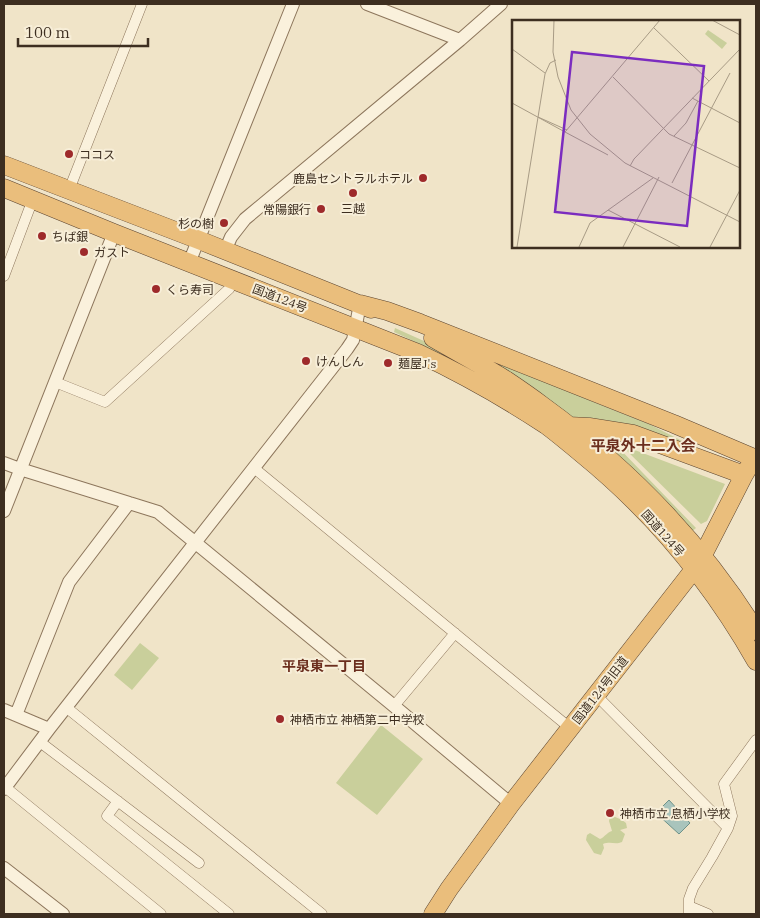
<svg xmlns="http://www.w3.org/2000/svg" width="760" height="918" font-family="'IBM Plex Serif','Noto Sans JP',serif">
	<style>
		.green { fill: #c9cf9b }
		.water { fill: #a9c4bc; stroke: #6f938a }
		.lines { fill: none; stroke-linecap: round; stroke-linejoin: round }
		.minor-casing { stroke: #8d765c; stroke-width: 11 }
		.tertiary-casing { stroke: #8d765c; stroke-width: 14 }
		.trunk-casing { stroke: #5b4430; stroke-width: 19 }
		.minor { stroke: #faf1dc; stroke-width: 10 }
		.tertiary { stroke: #faf1dc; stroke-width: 12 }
		.trunk { stroke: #eabe7c; stroke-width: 18 }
		.poi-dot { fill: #9e2a2b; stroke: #f7eed8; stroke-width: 2 }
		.labels { text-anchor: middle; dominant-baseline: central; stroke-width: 4; stroke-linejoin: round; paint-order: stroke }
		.poi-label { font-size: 12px; fill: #3d2e20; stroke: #f7eed8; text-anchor: start }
		.street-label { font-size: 12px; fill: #3d2e20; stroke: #f7eed8 }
		.neighbourhood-label { font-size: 14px; font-weight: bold; fill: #6b2e1e; stroke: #f7eed8 }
		.quarter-label { font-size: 15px; font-weight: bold; fill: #6b2e1e; stroke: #f7eed8 }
		.inset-road { fill: none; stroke: #a89b85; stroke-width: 1 }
		.view { fill: #7b2cbf; fill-opacity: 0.15; stroke: #7b2cbf; stroke-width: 2.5 }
		.inset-edge { fill: none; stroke: #3d2e20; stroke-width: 2.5 }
	</style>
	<rect width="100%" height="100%" fill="#f0e4c8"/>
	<path class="green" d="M395,328L455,355L492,377L501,390L447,357L394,332Z
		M474,350L596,403L649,424L692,446L725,459V463L573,420Z
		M590,433L616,439L615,444L696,528L690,533Z
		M624,446L725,484L707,521L701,524L623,447Z
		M140,643L159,658L132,690L114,675Z
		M381,725L423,759L377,815L336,783Z
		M613,816L622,820L626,823L627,828L620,830L625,834L622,842C615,845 611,841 603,844L604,848L601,855L594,853L586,840L587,835L590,833L600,839C605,837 606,833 612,831L609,821L610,817Z"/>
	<path class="water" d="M669,800L690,823L679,834L656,813Z"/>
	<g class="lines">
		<defs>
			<path id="minor" d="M69,190L142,4
				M4,276L33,199
				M55,382L105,402L229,289L234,280
				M254,468L570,728
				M596,695L728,828
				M394,706L455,633
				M67,708L322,914
				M40,742L199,863
				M5,787L161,914
				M118,801L107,816L229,914
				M689,906L708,914
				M689,914V899L693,888L712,857L728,828L732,816L724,784L756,740"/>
			<path id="tertiary" d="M367,4L460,40
				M225,251L231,237L245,219L460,40L501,4
				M189,263L293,4
				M4,463L20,469L158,512L394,706L511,804
				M4,511L114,233
				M4,710L49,729
				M16,715L69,582L129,503
				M4,789L49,729L347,349L353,340L360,304
				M4,868L63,914"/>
			<path id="trunk" d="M4,165L199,240L371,309
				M4,188L114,233L418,353C462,374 505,398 546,425C558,434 570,444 582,454C652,511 711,582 756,661
				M360,304L387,311L420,323L674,424L754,458L744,475L703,555L695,568L511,804L449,889L433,914
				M433,338C457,352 482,365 506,380C518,388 531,397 543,406C627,467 701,543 756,631
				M568,426L589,427L633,434L744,475"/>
		</defs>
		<use href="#minor" class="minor-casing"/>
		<use href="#tertiary" class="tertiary-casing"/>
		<use href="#trunk" class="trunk-casing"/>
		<use href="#minor" class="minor"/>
		<use href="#tertiary" class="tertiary"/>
		<use href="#trunk" class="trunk"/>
	</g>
	<g class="poi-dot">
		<circle cx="69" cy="154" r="5"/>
		<circle cx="423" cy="178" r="5"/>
		<circle cx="353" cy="193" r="5"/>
		<circle cx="321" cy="209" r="5"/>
		<circle cx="224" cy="223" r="5"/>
		<circle cx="42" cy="236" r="5"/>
		<circle cx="84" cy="252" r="5"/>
		<circle cx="156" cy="289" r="5"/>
		<circle cx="306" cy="361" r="5"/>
		<circle cx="388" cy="363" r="5"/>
		<circle cx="280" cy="719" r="5"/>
		<circle cx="610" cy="813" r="5"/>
	</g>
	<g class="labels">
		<g class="poi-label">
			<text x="79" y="154">ココス</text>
			<text x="413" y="178" text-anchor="end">鹿島セントラルホテル</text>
			<text x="353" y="208" text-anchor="middle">三越</text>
			<text x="311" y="209" text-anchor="end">常陽銀行</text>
			<text x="214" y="223" text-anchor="end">杉の樹</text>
			<text x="52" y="236">ちば銀</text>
			<text x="94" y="252">ガスト</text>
			<text x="166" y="289">くら寿司</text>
			<text x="316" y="361">けんしん</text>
			<text x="398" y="363">麺屋J's</text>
			<text x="290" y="719">神栖市立 神栖第二中学校</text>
			<text x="620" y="813">神栖市立 息栖小学校</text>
		</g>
		<g class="street-label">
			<text transform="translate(280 298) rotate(21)">国道124号</text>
			<text transform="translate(663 533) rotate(48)">国道124号</text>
			<text transform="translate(600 690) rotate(-52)">国道124号旧道</text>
		</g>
		<g class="neighbourhood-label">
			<text x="324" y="666">平泉東一丁目</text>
		</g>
		<g class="quarter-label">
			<text x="643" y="445">平泉外十二入会</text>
		</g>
	</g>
	<g transform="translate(512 20)">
		<rect width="228" height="228" fill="#f0e4c8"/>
		<path d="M196,10L215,23L210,29L193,14Z" fill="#c9cf9b"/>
		<path class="inset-road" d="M42,0L41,32L46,57L59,90L78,114L113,143L228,202M200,0L228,15M142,8L197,61M0,29L33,53M101,57L157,114L228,148M180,78L228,103M0,83L53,112M26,97L55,110M162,116L174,103L186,81M96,135L53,112L148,0M118,146L122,139L228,29M160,163L218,53M96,190L168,227M5,227L33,54L38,43L44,40M67,227L78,203L141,158M111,227L147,157M198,227L228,170"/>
		<path class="view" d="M60,32L192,46L175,206L43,192Z"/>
		<rect width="228" height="228" class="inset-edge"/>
	</g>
	<rect width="760" height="918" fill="none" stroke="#3d2e20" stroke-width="10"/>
	<path d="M18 38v8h130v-8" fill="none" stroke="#3d2e20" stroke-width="2.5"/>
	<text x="25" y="38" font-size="15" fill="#3d2e20" stroke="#f7eed8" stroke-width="4" paint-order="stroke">100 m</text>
</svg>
